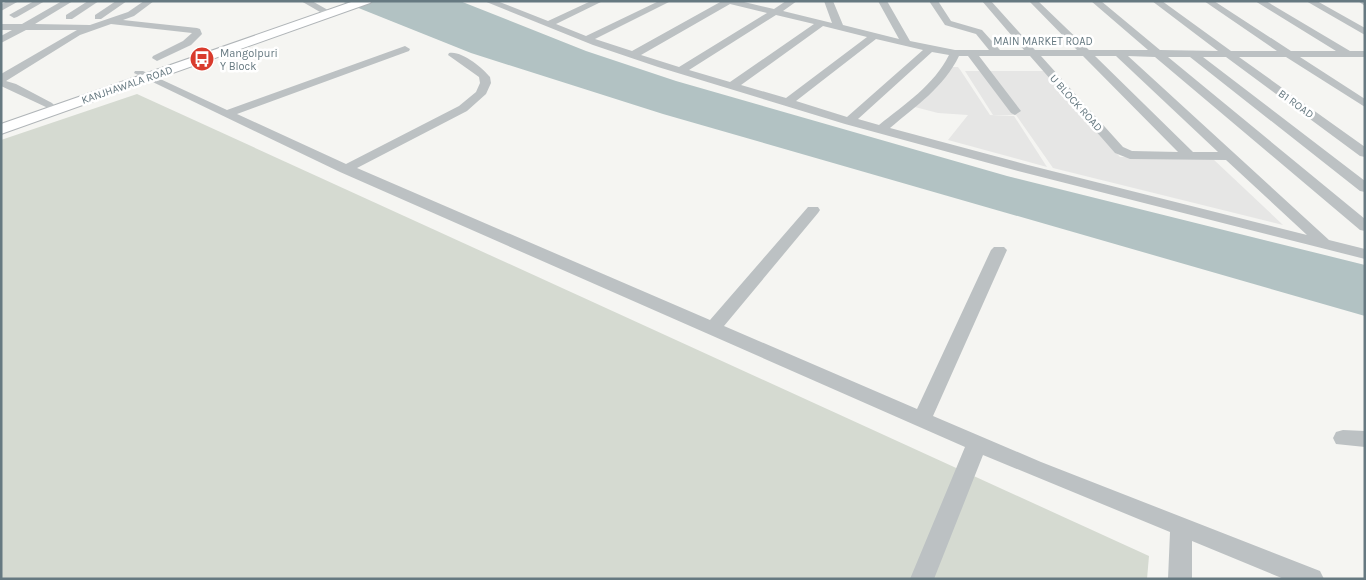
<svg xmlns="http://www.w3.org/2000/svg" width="1366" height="580" font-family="Karla,sans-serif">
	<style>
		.built { fill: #e6e6e5 }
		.green { fill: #d5dad1 }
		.water { fill: #b2c2c3 }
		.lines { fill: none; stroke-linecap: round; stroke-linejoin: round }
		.major-casing { stroke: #b0b5b8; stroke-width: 2 }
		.minor { fill: #bcc1c3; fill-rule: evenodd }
		.major { fill: #fff; fill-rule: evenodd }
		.labels { text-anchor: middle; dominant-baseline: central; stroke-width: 5; stroke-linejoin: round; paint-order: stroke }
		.far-street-label { font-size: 11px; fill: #667981; stroke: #fff }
		.far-poi-label { font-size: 11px; fill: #667981; stroke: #fff; text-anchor: start }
	</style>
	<rect width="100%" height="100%" fill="#f5f5f2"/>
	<path class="built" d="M948,67H958L961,71L990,115L1014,116L1047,167L948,140L968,115L938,113L911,106Z
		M965,71H1044L1120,157L1212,158L1283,225L1053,168L1016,115H993Z"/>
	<path class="green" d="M137,94L1149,556L1147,579H1V140Z"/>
	<path class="water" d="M341,1H460L586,51L676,81L1007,176L1365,265V316L663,114L471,53Z"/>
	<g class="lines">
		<defs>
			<path id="major" d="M354,1H372L370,3L1,134V124Z"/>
		</defs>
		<use href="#major" class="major-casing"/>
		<path class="minor" d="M8,1H19L1,11V4Z
			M34,1H45L17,17L14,18L9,15Z
			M62,1H73L35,24L90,25L128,12L144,1H154L134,16L123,20L197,28L200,29L202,34L191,45L157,61L152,58L153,56L183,41L192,33L111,24L80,35L6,81L16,84L52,103L54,105L48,108L1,86V74L77,30H26L1,43V36L12,30H1V24H22Z
			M88,1H99L72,19H66V15Z
			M116,1H127L101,19H95V15Z
			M301,1H312L335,14L330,17L327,16Z
			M484,1H497L548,21L591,1H603L556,24L586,36L659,1H671L595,39L632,51L722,1H740L774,9L786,1H797L783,11L832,23L824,1H833L843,25L899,39L878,1H887L910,41L955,50H989L976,34L945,25L929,1H938L951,21L982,30L1000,50H1024L982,1H991L1035,50H1077L1029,1H1038L1089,50H1148L1091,1H1101L1160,50L1218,51L1152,1H1162L1231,51H1277L1204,1H1214L1291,51H1336L1255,1H1266L1350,51H1365V57H1300L1365,99V107L1286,57H1239L1365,147V157L1360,156L1226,57H1203L1365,181V192L1360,191L1190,57H1168L1365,219V231L1360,230L1155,57L1128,56L1329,240L1365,249V259L1018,171L845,124L658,67L593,45ZM730,4L767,13L679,67L641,55ZM776,15L814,24L730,82L689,70ZM823,26L867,37L786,98L741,85ZM876,39L923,50L847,117L796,101ZM932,52L949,55C934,85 905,104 879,125L858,119ZM959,56H968L1011,113L1015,115L1021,111L979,56H1030L1115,153L1130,159L1226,160L1307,235L1028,165L890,128C916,106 944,87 959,56ZM1041,56H1083L1178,152L1132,151L1123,147ZM1095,56H1116L1218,152H1193Z
			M1306,1H1317L1365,28V35Z
			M1358,1H1365V6Z
			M405,46L410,49L409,51L237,114L346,164L459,106L476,92L480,83L479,77L448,55L449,53C461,50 483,68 490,77L491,83L486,94L467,111L357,168L710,320L808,207H818L820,210L818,213L724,326L917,409L991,250L994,247H1004L1007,250L933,416L1041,462L1320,571L1324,579H1284L1192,541V579H1168L1170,532L983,455L934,579H910L965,447L340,172L134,73L135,71H143L227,110Z
			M1343,430L1365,431V447L1336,444L1333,438L1336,432Z"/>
		<use href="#major" class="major"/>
	</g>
	<defs>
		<symbol id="bus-disc" viewBox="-11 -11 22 22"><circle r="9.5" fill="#d93b2d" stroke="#fff"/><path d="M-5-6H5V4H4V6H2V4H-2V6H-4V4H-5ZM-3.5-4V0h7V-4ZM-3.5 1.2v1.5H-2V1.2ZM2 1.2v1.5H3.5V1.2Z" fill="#fff"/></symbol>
	</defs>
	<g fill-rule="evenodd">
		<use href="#bus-disc" x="188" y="45" width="28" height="28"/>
	</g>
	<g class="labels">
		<g class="far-street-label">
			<text x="1043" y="41">MAIN MARKET ROAD</text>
			<text transform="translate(127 85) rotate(-19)">KANJHAWALA ROAD</text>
			<text transform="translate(1076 103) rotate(48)">U BLOCK ROAD</text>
			<text transform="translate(1296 104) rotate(36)">B1 ROAD</text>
		</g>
		<g class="far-poi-label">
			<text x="220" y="53">Mangolpuri<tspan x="220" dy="13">Y Block</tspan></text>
		</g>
	</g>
	<rect width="1366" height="580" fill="none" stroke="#667981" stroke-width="5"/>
</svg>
